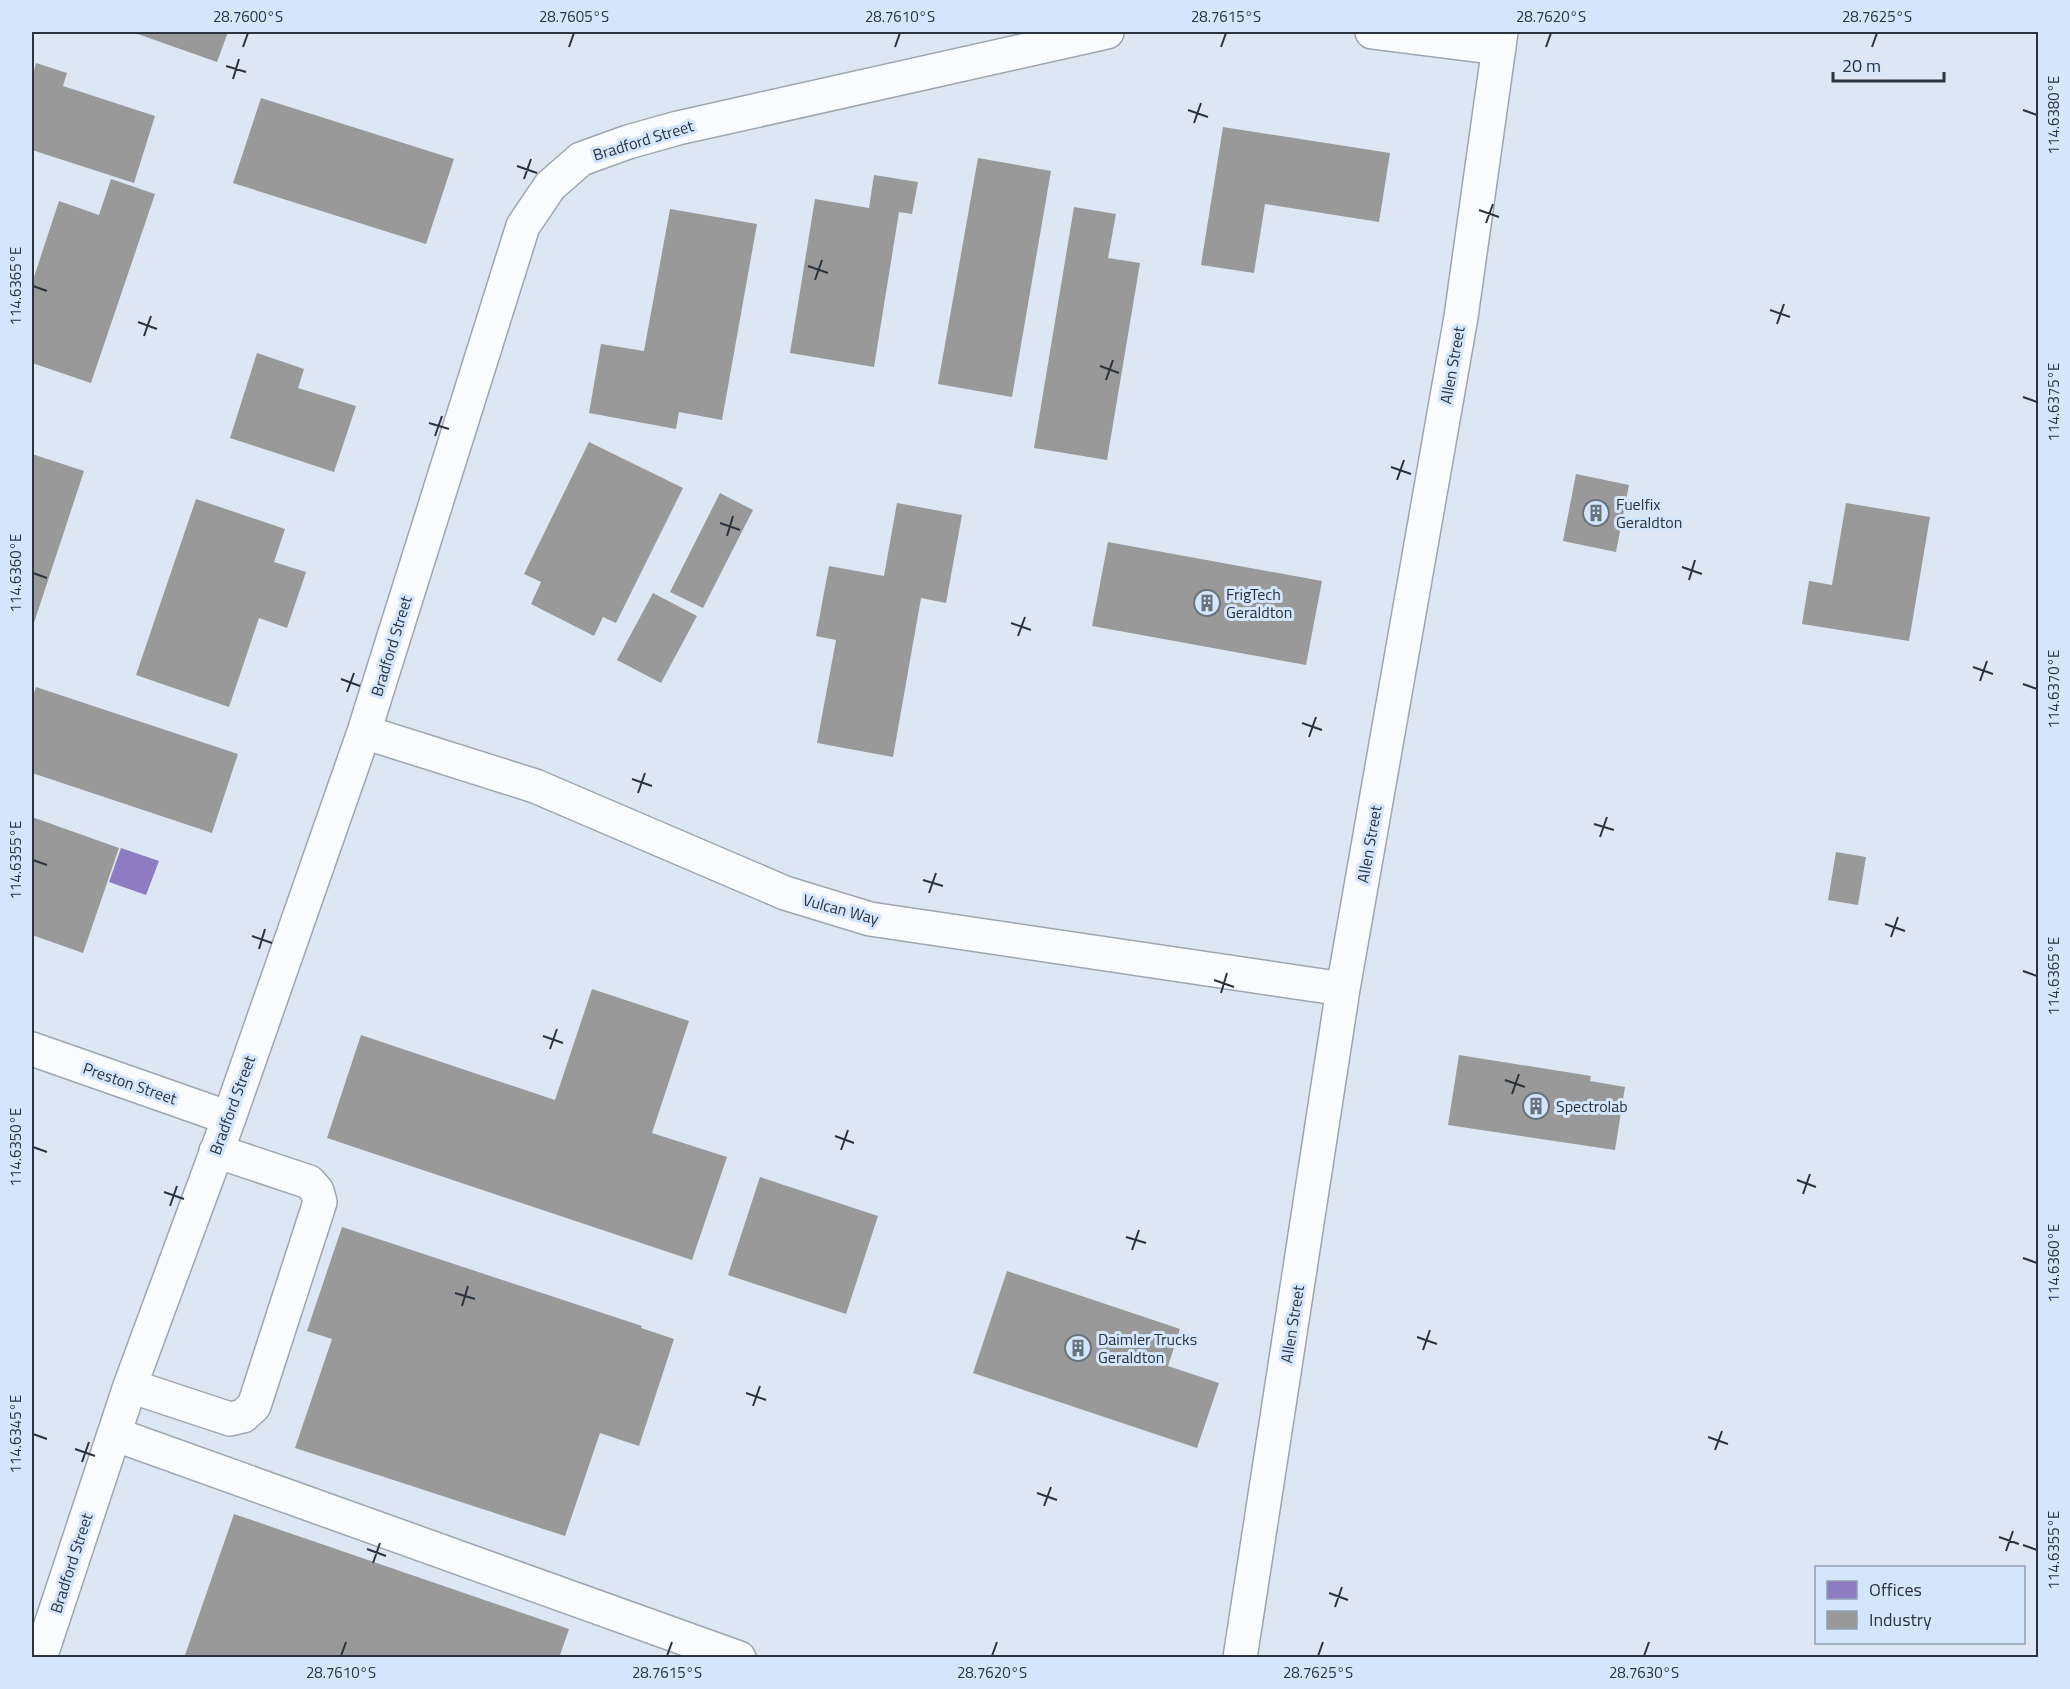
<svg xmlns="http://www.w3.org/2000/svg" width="2070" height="1689" font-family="'Titillium Web',sans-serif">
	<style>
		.offices { fill: #8e7cc3 }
		.industry { fill: #999 }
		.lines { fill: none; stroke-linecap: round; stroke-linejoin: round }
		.minor-casing { stroke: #9da6b0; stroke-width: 36 }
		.minor { stroke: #fafbfd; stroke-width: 33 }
		.ticks { fill: none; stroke: #2b343e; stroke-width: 2 }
		.labels { text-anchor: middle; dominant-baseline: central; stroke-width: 6; stroke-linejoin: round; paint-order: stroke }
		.street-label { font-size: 16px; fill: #2b343e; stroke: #d4e6fc }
		.poi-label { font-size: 16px; fill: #2b343e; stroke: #d4e6fc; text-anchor: start }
		.neatline { fill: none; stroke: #2b343e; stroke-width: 2 }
		.ticks-label { font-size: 15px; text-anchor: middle; fill: #2b343e }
	</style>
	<rect width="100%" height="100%" fill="#dde7f3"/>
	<path class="offices" d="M121,848L159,861L146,895L109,882Z"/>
	<path class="industry" d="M132,32H228L217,62Z
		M36,63L67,73L63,86L155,116L134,183L32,150V78Z
		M261,98L454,159L426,244L233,183Z
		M1223,127L1390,153L1379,222L1265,204L1254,273L1201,265Z
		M978,158L1051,171L1012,397L938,384Z
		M874,175L918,182L912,214L899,212L874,367L790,353L815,199L869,208Z
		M111,179L155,194L91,383L32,363V283L59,201L99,215Z
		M1074,207L1116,214L1108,258L1140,263L1107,460L1034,448Z
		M670,209L757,224L722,420L679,412L676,429L589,413L601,344L644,351Z
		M257,353L304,369L298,388L356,406L334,472L230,438Z
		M589,442L683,488L616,623L603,617L594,636L531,604L541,582L524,574Z
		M32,454L84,471L32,629Z
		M1576,474L1629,485L1616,552L1563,541Z
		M720,493L753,510L703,608L670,592Z
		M196,499L285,529L274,562L306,572L287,628L259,618L229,707L136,675Z
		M897,503L962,515L946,603L921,598L893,757L817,743L836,640L816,636L829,566L884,576Z
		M1846,503L1930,517L1909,641L1802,624L1809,581L1832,585Z
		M1108,542L1322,581L1306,665L1092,626Z
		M653,593L697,616L661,683L617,660Z
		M36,687L238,754L212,833L32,773V699Z
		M32,817L119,848L83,953L32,935Z
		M1836,852L1866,857L1858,905L1828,900Z
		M592,989L689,1021L652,1133L727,1157L692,1260L327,1138L361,1035L555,1100Z
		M1459,1055L1591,1076L1590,1081L1625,1087L1615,1150L1448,1125Z
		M760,1177L878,1216L846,1314L728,1275Z
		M342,1227L642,1326L641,1328L674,1339L639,1446L600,1433L565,1536L295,1448L332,1339L307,1331Z
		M1007,1271L1180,1329L1168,1366L1219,1383L1197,1448L973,1373Z
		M234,1514L569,1629L559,1658H184Z"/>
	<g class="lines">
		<defs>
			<path id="minor" d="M1372,32L1499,48
				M364,732L535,786L785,893L870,919L1343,989
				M32,1049L229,1118
				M130,1386L230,1419L243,1416L254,1406L320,1202L317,1191L309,1182L216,1151
				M114,1434L739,1658
				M40,1658L130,1386L229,1118L364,732L523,226L550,186L581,159L628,142L678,128L1107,32
				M1240,1658L1343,989L1461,317L1501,32"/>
		</defs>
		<use href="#minor" class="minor-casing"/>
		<use href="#minor" class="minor"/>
	</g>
	<path class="ticks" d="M243,47L248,33M569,47L574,33M895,47L900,33M1221,47L1226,33M1546,47L1551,33M1872,47L1877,33M226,66L246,72M233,79L239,59M1188,110L1208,117M2023,110L2037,115M1194,123L1201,103M517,166L537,173M524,179L531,159M1479,210L1499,217M1486,223L1493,204M808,266L828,273M815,280L822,260M33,286L47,291M1770,310L1790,317M138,322L157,329M1777,324L1784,304M144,336L151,316M1100,366L1119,373M1106,380L1113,360M2023,397L2037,402M429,423L449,429M435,436L442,416M1391,467L1411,474M1397,480L1404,460M720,523L740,530M727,536L733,516M1682,567L1702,574M33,573L47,578M1689,580L1695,560M1011,623L1031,630M1018,636L1025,617M1973,667L1993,674M341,679L360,686M1980,681L1987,661M2023,684L2037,689M347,692L354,673M1302,723L1322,730M1309,737L1316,717M632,779L652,786M638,793L645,773M1594,824L1614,830M1600,837L1607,817M33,860L47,865M923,880L943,886M929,893L936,873M1885,924L1905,931M252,936L272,943M1891,937L1898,917M259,949L265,929M2023,971L2037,976M1214,980L1234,987M1221,993L1227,973M543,1036L563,1043M550,1049L557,1029M1505,1080L1525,1087M1512,1094L1519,1074M835,1136L854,1143M33,1147L47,1152M841,1150L848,1130M1797,1180L1816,1187M164,1192L184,1199M1803,1194L1810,1174M170,1206L177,1186M1126,1237L1146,1243M1132,1250L1139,1230M2023,1258L2037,1263M455,1293L475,1299M462,1306L468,1286M1417,1337L1437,1344M1423,1350L1430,1330M746,1393L766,1400M753,1406L760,1386M33,1434L47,1439M1708,1437L1728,1444M75,1449L95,1456M1715,1450L1722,1431M82,1462L89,1442M1037,1493L1057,1500M1044,1506L1051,1487M1999,1537L2019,1544M2023,1545L2037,1550M367,1549L386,1556M2006,1551L2013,1531M373,1563L380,1543M1329,1593L1348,1600M1335,1607L1342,1587M341,1656L346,1642M667,1656L672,1642M992,1656L997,1642M1318,1656L1323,1642M1644,1656L1649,1642"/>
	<defs>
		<symbol id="building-ring" viewBox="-11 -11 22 22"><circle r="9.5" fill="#d4e6fc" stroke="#69737d" stroke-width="1.5"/><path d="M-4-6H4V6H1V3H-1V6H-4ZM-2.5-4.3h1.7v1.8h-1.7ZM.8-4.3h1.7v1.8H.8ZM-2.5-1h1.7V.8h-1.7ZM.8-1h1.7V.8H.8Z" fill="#69737d"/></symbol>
	</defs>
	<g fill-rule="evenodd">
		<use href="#building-ring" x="1581" y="498" width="30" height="30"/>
		<use href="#building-ring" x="1192" y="588" width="30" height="30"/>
		<use href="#building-ring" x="1521" y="1091" width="30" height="30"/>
		<use href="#building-ring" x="1063" y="1333" width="30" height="30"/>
	</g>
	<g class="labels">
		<g class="street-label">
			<text transform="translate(643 140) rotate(-17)">Bradford Street</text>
			<text transform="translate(1452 365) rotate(-80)">Allen Street</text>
			<text transform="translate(391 646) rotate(-73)">Bradford Street</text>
			<text transform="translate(1369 844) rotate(-80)">Allen Street</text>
			<text transform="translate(841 909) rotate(15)">Vulcan Way</text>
			<text transform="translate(130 1083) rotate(19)">Preston Street</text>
			<text transform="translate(232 1105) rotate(-70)">Bradford Street</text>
			<text transform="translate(1292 1324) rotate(-81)">Allen Street</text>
			<text transform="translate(71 1563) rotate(-72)">Bradford Street</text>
		</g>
		<g class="poi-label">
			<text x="1616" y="504">Fuelfix<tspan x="1616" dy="18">Geraldton</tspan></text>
			<text x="1226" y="594">FrigTech<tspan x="1226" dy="18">Geraldton</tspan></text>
			<text x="1556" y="1106">Spectrolab</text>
			<text x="1098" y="1339">Daimler Trucks<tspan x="1098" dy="18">Geraldton</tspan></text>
		</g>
	</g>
	<rect width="2070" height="1689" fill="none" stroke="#d4e6fc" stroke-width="66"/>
	<rect x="1815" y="1566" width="210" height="78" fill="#d4e6fc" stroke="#909fb0" stroke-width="1.5"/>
	<rect x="1827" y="1581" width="30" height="18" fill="#8e7cc3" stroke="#909fb0" stroke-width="1.5"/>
	<text x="1869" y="1596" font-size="18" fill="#2b343e">Offices</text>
	<rect x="1827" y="1611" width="30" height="18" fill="#999999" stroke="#909fb0" stroke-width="1.5"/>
	<text x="1869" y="1626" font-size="18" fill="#2b343e">Industry</text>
	<path d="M1833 72v9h111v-9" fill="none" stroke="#2b343e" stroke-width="3"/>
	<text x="1842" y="72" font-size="18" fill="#2b343e" stroke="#d4e6fc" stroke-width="4.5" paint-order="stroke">20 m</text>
	<rect x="33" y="33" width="2004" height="1623" class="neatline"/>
	<g class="ticks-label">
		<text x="248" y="22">28.7600°S</text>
		<text x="574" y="22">28.7605°S</text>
		<text x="900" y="22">28.7610°S</text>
		<text x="1226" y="22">28.7615°S</text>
		<text x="1551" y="22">28.7620°S</text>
		<text x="1877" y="22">28.7625°S</text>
		<text transform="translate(2054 115) rotate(-90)" y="5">114.6380°E</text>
		<text transform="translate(16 286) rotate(-90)" y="5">114.6365°E</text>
		<text transform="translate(2054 402) rotate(-90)" y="5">114.6375°E</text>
		<text transform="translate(16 573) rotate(-90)" y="5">114.6360°E</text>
		<text transform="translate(2054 689) rotate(-90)" y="5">114.6370°E</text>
		<text transform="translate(16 860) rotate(-90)" y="5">114.6355°E</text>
		<text transform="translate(2054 976) rotate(-90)" y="5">114.6365°E</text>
		<text transform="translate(16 1147) rotate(-90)" y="5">114.6350°E</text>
		<text transform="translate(2054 1263) rotate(-90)" y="5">114.6360°E</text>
		<text transform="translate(16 1434) rotate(-90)" y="5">114.6345°E</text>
		<text transform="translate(2054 1550) rotate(-90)" y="5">114.6355°E</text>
		<text x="341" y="1678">28.7610°S</text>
		<text x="667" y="1678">28.7615°S</text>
		<text x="992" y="1678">28.7620°S</text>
		<text x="1318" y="1678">28.7625°S</text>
		<text x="1644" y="1678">28.7630°S</text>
	</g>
</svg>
